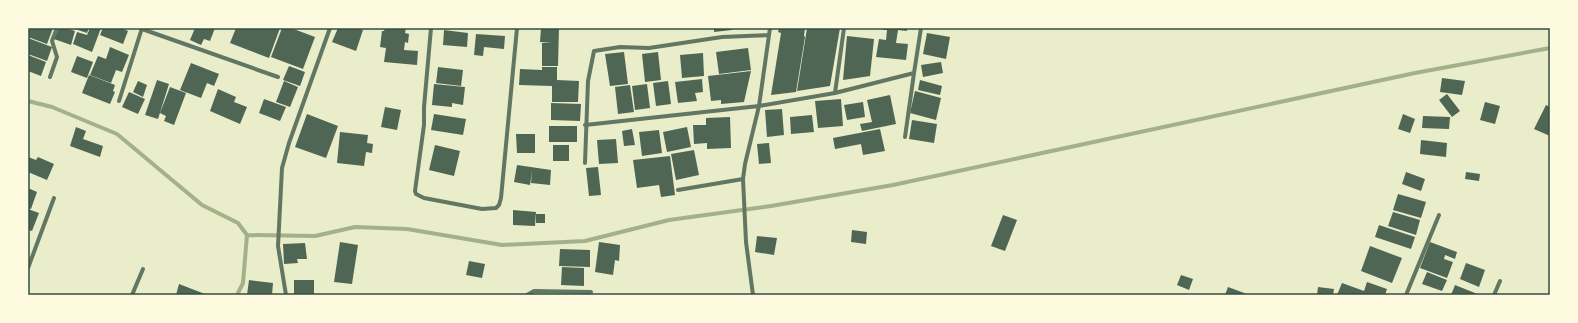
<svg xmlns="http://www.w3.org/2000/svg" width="1578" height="323" font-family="'Exo 2',sans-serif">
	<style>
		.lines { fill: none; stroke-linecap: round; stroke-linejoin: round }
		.stream { stroke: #a3b18a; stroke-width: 4 }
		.building { fill: #4f6655 }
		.minor { stroke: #617663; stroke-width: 4 }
		.neatline { fill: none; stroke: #344e41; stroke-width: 1.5 }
	</style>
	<rect width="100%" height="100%" fill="#e9edc9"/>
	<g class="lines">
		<path class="stream" d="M28,101L52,107L117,134L202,205L238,223L247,235L315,236L355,227L407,229L502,245L585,241L669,220L771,206L893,185L1415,73L1550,48
			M237,295L243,283L247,235"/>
	</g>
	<path class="building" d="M28,28H53L47,44L28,37Z
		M58,28H66L75,31L71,45L54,39Z
		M72,28H89L87,33Z
		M90,28H101L92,52L73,44L77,32L87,35Z
		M103,28H121L128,31L123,44L100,35Z
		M195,28H215L210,41L204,39L201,45L190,40Z
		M236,28H280L269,58L230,43Z
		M282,28H291L315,37L303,69L271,57Z
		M338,28H357L363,30L356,51L332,42Z
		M385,28H406L405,33L409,34L408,43L405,42L404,50L418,51L417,65L384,62L386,48L380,47L382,31H384Z
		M541,28H559L558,66H542V43H552L540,42Z
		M714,28H732V30L714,32Z
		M779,28H805L804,36L805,37L796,92L771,95L781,33L778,32Z
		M807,28H840L830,86L797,91Z
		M883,28H907V31L898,30L896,43L908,44L906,60L876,57L879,39L886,40L887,30H883Z
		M444,30L468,33L467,47L443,45Z
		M927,33L950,37L946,59L923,54Z
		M476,34L505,36L504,49L484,47L483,56L474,55Z
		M847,36L874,39L870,76L843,80Z
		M28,38L52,47L47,61L28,54Z
		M110,47L129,55L122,72L116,70L111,83L90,75L98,56L106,59Z
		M748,48L751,70L719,74L716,52Z
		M624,52L628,84L610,86L605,54Z
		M658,52L661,80L645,82L642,54Z
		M703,53L704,76L682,78L680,55Z
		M28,55L46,62L41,76L28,71Z
		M77,56L93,62L87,78L71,72Z
		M941,62L943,73L923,77L921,65Z
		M191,63L219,74L214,86L207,83L201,98L180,90Z
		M289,66L305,72L300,86L283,80Z
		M438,67L463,70L461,86L436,83Z
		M542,67H557V80L579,81L578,102H552V86L519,85L520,69L542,70Z
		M751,71L744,102L721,104V100L711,101L708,76Z
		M89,75L115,85L113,91L115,92L110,104L82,93Z
		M1442,78L1465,81L1462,95L1440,92Z
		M702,79L703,92L695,93L697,101L678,103L675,82Z
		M157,80L169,84L158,119L145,115Z
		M920,80L942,86L940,95L918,90Z
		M138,81L147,85L143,97L133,92Z
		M284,81L298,87L290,107L276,102Z
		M668,81L671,104L656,106L653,83Z
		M434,84L465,87L463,105L452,103V107L432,105Z
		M647,84L650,108L635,110L632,86Z
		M630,85L634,112L618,114L615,87Z
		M170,87L186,93L174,125L164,121L166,116L160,113Z
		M218,89L236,97L234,102L247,107L240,124L210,111Z
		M915,91L941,98L936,120L910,113Z
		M129,92L145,99L138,114L122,107Z
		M1447,94L1460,111L1452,117L1439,100Z
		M890,95L896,124L862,131L860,124L872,122L867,100Z
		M264,99L286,107L280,121L259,113Z
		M841,99L843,126L818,128L815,101Z
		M863,102L865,117L847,120L844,105Z
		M1485,102L1500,106L1495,124L1480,120Z
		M551,103L581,104L580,121L551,120Z
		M1546,105L1550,107V136L1534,129Z
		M385,107L401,110L397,130L381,127Z
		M782,109L784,135L767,137L765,110Z
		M307,114L338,126L326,158L295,147Z
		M434,114L466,119L463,135L431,130Z
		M1403,114L1415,119L1410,133L1398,129Z
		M812,115L814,132L791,134L790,117Z
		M1423,116L1450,117L1449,129L1422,128Z
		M730,117L731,148L707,149V143L694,144L693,125H706V118Z
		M912,120L937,124L934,143L909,139Z
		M549,126H577V142H549Z
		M76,127L86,131L83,139L103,146L100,157L70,146Z
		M687,127L691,147L667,152L663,132Z
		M632,129L635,145L624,146L622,131Z
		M880,129L885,151L863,155L861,144L835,149L833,138Z
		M659,130L662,153L642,156L639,132Z
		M340,132L368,135L367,143L373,144L372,153L366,152L364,166L337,163Z
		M516,134H535V153H517Z
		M616,139L618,163L599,164L597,140Z
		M1421,140L1447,143L1446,157L1420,154Z
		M769,143L771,163L759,164L757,144Z
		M435,145L460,151L454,176L429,170Z
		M553,145H569V161H553Z
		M694,150L699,175L676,180L671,154Z
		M670,156L675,195L661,197L659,185L637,188L633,160Z
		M28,157L36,160L38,157L54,164L47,180L28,172Z
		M517,165L551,170L550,185L531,183L532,171L530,185L514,182Z
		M598,167L601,195L589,196L586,168Z
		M1406,172L1425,179L1421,191L1402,184Z
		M1466,172L1480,174L1479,181L1465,179Z
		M28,188L37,192L31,209L28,208Z
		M1398,194L1426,202L1421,218L1393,210Z
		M28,209L39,213L32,231L28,230Z
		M513,210L536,212L535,226L513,225Z
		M1393,212L1420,220L1416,235L1388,226Z
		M536,214H545V223H536Z
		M1003,215L1017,220L1005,251L991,246Z
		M1379,225L1415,237L1411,249L1375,237Z
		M852,230L867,232L866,244L851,242Z
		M757,236L777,238L774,255L755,252Z
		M340,242L358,245L352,284L334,282Z
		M599,242L620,245L619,261L615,260L613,275L595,272Z
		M1430,242L1457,252L1455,259L1445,255L1444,259L1453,262L1447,278L1420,268Z
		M305,243L307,259H297L298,263L284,264L283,244Z
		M1370,246L1402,258L1392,283L1361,271Z
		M560,249L590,250V267L559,266Z
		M469,261L485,264L482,278L466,275Z
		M1466,263L1485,270L1479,287L1460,279Z
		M562,267L584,268V286L561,285Z
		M1427,272L1447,280L1442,291L1422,284Z
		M1181,275L1193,279L1189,290L1177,285Z
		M249,280L273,283L272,295H247Z
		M294,280H314V294L294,295Z
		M1367,282L1387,289L1385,295L1362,294V295H1337L1342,283L1364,291Z
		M179,284L205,294V295H176Z
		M1455,285L1480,295H1451Z
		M1228,287L1247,294V295H1225Z
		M1318,287L1334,289L1333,295H1317Z"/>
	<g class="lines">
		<path class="minor" d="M431,28L424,107V125L415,191L416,194L424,198L482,209L496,208L499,205L501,198L517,28
			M142,29L278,77
			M50,77L57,57L52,41L57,28
			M835,93L844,28
			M119,101L142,28
			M585,125L759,106L835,93L914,73L921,28
			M905,137L914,73
			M585,163L588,81L594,51L620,47L649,48L722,37L769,35
			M678,190L743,179
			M28,268L54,198
			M132,295L143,269
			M286,295L278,246L282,168L289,143L330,28
			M527,295L534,291L591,292
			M753,295L746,242L743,179L745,164L759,106L770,28
			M1406,295L1439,215
			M1494,295L1500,281"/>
	</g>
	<rect width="1578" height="323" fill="none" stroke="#fefae0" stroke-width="58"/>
	<rect x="29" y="29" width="1520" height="265" class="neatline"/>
</svg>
